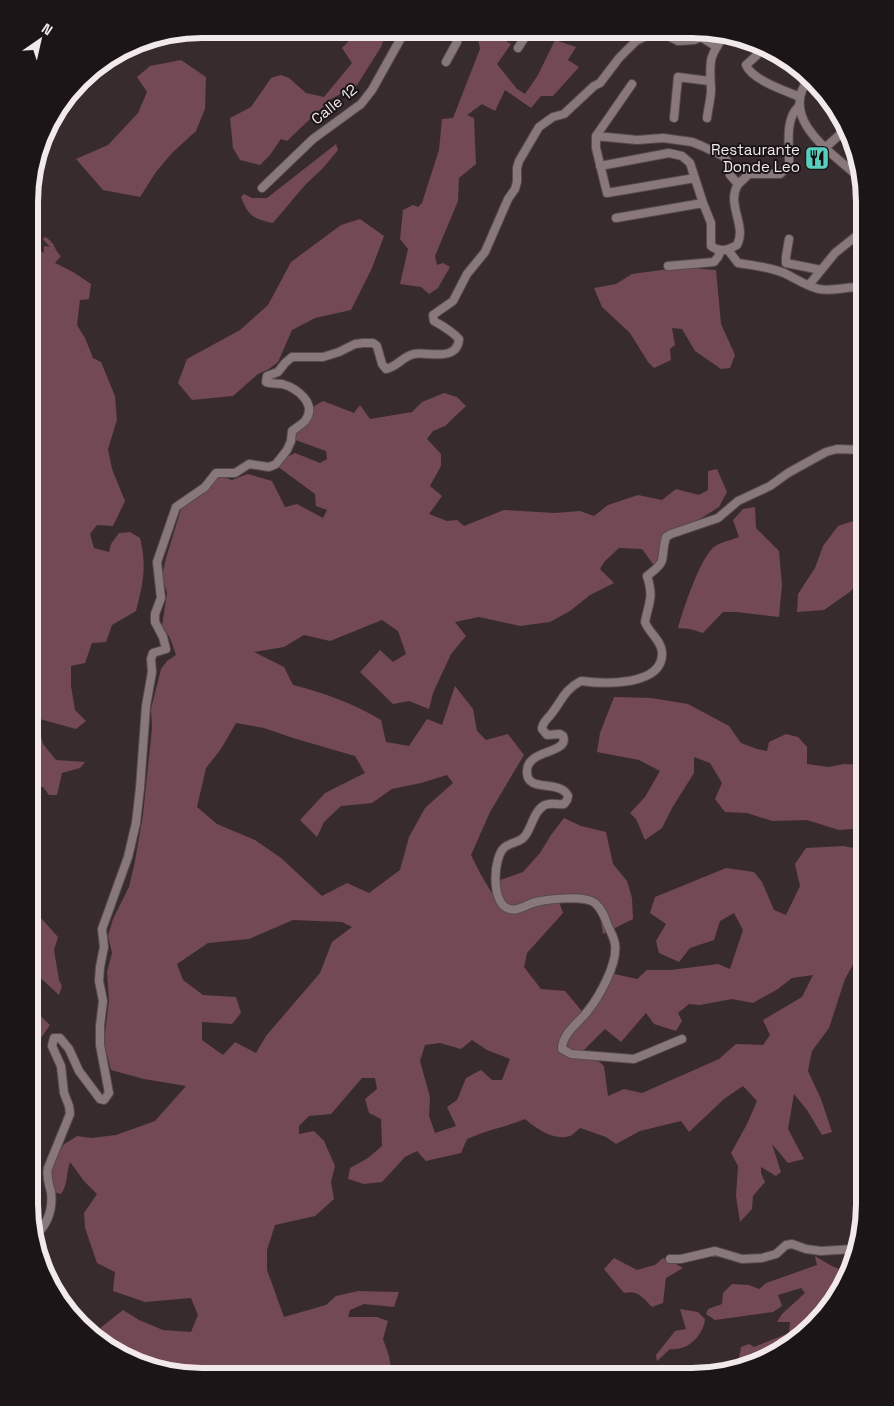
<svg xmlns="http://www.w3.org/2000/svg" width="894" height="1406" font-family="'Space Grotesk',sans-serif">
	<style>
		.green { fill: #734954; fill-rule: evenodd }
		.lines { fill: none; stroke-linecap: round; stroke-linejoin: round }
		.minor-casing { stroke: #564b4d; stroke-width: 10 }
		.minor { stroke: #88787c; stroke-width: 8 }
		.labels { text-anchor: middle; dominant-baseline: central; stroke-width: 4; stroke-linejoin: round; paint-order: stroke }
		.street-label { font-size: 15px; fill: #f2e9eb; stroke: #1b1517 }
		.poi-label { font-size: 15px; fill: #f2e9eb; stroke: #1b1517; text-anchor: end }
		.rim { fill: none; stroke: #f2e9eb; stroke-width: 6 }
	</style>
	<rect width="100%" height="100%" fill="#382b2e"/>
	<path class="green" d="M360,29H387L381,47L357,85L331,99L287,141L281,139L270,155L260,165L240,160L233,148L230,118L251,107L271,78L281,75L289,78L306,93L324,97L352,63L342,48Z
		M477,33C486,38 491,42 501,38L511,44L497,64L517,89L525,94L538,75L555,40L576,47L568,60L579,67L553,96H541L531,108L505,90L495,111L482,104L467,115L474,118L476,164L459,178L458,201L435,256L437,265L443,263L450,267L438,288L429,294L421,287L400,284L408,249L400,239L403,210L413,205L418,207L422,203L439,150L442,119L453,118L480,49Z
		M181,60L206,77L205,109L196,131L172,153L156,172L140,197L103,190L76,159L108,145L138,113L147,92L137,77L150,66Z
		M336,144L338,150L323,168L305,185L273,223C254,219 248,216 241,197L244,194L252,198H267Z
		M360,219L384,236L372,268L351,310L315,318L292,330L278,362L269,369L258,374L233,396L192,400L178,383L187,359L240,330L268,305L291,262L341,225Z
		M30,222L37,227L33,234L38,249L44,253V246L50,247L43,239L45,237C57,244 53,249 61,256L55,263L73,272L91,284L89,299L80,300L77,325L85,338L93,358L101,362L115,396L117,420L108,449L112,469L125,501L113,526L97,525L90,534L94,548L109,552L111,544L119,533L130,532L140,538C147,566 143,584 136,611L112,625L106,642L92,643L85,663L71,666V686L75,710L86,721L76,729L36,718L43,744L56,760L85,762L80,768L62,773L57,795H49L43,787H39L29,805Z
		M691,266L702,269L716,270L721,324L735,355L730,368L721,369L695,351L682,329L672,328L675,345L670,349L671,360L654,368L648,362L630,333L602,307L594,288L616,284L632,274Z
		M444,393L457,397L466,406L445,426L433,431L427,439L441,454V466L430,486L442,496L429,514L447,521L457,520L464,526L504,510L555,513L580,511L594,516L608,505L638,495L662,500L676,489L699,495L708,490V471L717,469L727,492L719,507L700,519L665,533L655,567L642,549L619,548L605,561L600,569L614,583L590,595L570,611L550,622L520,626L479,617L455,622L466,636L451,654L433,693L429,709L409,701L393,704L360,672L380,650L393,662L406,654L398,631L382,620L330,641L304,635L284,647L254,652L284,667L293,685C324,693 353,703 381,720L386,742L409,746L427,719L442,725L455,686L473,709L477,731L486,740L508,734L524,755L490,812L471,855L481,875L492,893L500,880L523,872L540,853L551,835L564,818L581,826L606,832L613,864L627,881L632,898L633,919L603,934L599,909L601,903L592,898L558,899L563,913L527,953L524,967L541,989L565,991L581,1010L591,1011L610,973L637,979L647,970H670L718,964L730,969L743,930L734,913L720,921L714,940L690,948L679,962L659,953L656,941L666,924L650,913L655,897L726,868L754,872L762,882L774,910L786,915L800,886L795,864L806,848L843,846L865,850V943L845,979L829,1028L812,1051L808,1071L821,1099L832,1132L822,1135L807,1110L794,1094L788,1129L804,1159L788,1163L772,1144L781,1172L776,1176L761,1167V1173L765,1182L753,1196L752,1209L740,1222L736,1196L738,1166L731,1153L747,1124L757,1101L743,1086L724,1099L689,1132L681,1121L640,1131L616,1144L606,1137L580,1128C577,1130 573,1135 570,1136C554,1141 537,1129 525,1119C506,1127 486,1130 467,1139L461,1153L426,1161L417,1151L405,1157L382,1182L364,1184L348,1179L350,1168L368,1158L382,1146L381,1119L369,1113L365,1099L377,1089L375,1078H362L331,1114L309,1116L299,1126V1134L314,1131L324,1141L335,1166L331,1182L334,1199L315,1216L275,1225L267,1250V1270L284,1317L326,1305L336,1296L358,1291L399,1292L394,1307L364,1304L350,1310L348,1317H377L388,1321L383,1339L389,1356L392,1376H179L99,1343V1329L123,1310L139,1320L163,1330L191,1332L198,1315L191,1298L145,1302L113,1291L115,1272L97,1263L85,1228L84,1213L97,1194L84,1181L70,1162C66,1173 68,1185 61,1194L53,1192L50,1174L63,1145L77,1136L91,1138L116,1135L155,1121L186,1086L144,1079L111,1070L104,1043L109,1000L107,972L112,953L108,936L113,919L129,887L135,861L143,815L152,728L151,709L161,669L167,661L176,655L170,638L162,626L167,593L162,576L166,558L182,506L206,491L220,476L232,480L248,474L272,481L285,507L297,504L323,518L327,510L316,506L315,494L273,463L295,453L320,463L327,459L326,451L290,438L288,431L301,420L306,411L323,401L354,413L360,405L370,419L412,412L422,402ZM236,723L264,728L293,738L355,756L365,773L325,793L300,820L317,837L324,822L341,806L372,803L392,789L421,783L447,775L453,783L425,808L409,837L400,870L369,893L347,883L322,896L281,858L255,840L217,824L197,807L206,768L221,749ZM293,920L342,922L352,927L332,942L320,973L266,1036L256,1053L235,1042L223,1055L202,1040V1022L232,1024L241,1013L236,997L203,995L183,980L177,964L208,943L249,939ZM813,975L802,997L763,1020L770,1035L763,1045L736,1044L719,1059L642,1093L624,1089L608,1096L604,1066L594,1057L569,1051L584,1050L605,1029L621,1042L646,1013L654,1024L676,1031L682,1021L678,1013L689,1004L700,1005L732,999L753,1003L778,989L792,978ZM472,1040L487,1050L510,1059L502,1080H492L481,1070L466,1078L457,1100L447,1107L456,1126L435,1133L429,1116L430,1097L420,1061L425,1045L440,1043L461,1049Z
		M755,507L756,528L779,551L782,585L779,617L737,612H723L703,633L690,629L678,628C683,610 700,558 714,547C720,542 732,540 739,537L733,520L743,509Z
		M863,518L865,541V570L851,591L824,610L797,612L798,594L815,568L823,546L838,526Z
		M614,697L651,698L688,704L729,726L741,743L757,749L767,751L769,742L786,734L798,737L807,747V764L829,767L844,764L865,765V828L839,830L807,820L772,821L747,813L725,812L715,799L722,783L710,763L694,757V773L672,808L662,828L645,840L636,819L630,813L645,797L660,771L639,760L597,752L600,733Z
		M29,909L40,917L58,937L54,950L59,980L62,986L59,995L34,972L29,980Z
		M29,1003L31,1007L50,1025L31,1052L29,1049Z
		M29,1154L39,1196L29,1202Z
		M815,1256C825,1261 835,1271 847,1269L838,1295L833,1304L798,1341L759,1364L749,1366L747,1359L739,1358L741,1347L749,1344L754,1347L789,1333L790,1322H777L782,1314L805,1293L801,1288L778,1295L782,1306L773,1312L715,1320L706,1314L708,1309L722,1304L723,1293L732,1284L749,1285L759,1289L766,1283L817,1265Z
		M614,1258L637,1270L655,1265L663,1258L674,1263L683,1268L666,1278L663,1303L652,1307C642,1297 638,1290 624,1293L604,1269Z
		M680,1309L698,1312L705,1319C703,1336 688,1351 670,1349L657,1361L656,1355L675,1331L686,1329Z"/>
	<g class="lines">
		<defs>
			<path id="minor" d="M628,30L636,41
				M701,37L717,47
				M518,48L525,37L526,30
				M759,48L757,55L746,65C752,80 786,91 800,97
				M446,62L457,42L460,30
				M809,78C777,120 834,154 861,179
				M632,84L596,136V148L607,193L695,178
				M674,118L678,77L709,81
				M707,118C708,109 711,98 711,90C710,62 707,58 726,34
				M596,136L637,140L663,138L692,142L702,146L723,156L727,161L730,175L738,184
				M825,148L847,128
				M600,166L669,153L682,156L690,163L703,203L711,223V246C720,253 728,250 737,245C747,226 727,206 737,186C740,182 745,178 749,174H780L789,166C790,148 784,121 798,107
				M850,169L857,161
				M262,188L313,139L361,104L372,90L406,29
				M616,218L703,203
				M789,239L786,257V263L821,270
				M728,250L738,263C753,265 769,267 784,273C795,278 806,286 819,289C834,292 850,285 865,288
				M668,266L714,262L718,257L721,250
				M809,285L835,253L860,233L865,230
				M682,1039L634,1059L571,1054L562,1049C562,1034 578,1023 587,1012C599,997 618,964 615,944C614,938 611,932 608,926C605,918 602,909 595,903C585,895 548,899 536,902C527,904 516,913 507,908C491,901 493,856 505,847C511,842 520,843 525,836C532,827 534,810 545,805C551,802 558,805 564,804L567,800L568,796C560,779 528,793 527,773C525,748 570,755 563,736L560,734L547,735L542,729C542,722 548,719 552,713C562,700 565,689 581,681C603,684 664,687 662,652C661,640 649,633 645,622C649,601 654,598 647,576C670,559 659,560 666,537L671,534L718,518L738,501L770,486L788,473L826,452L837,449L865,450
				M35,1236C48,1224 53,1209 51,1192C49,1184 46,1177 48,1168L70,1114L69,1106L64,1093L61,1066L52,1046L54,1038H60L69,1049L79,1071L100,1099L104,1100L109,1093L100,1045V1026L103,1001L99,981L100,967L104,947L102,929L128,857L136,823L140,788L146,706L152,672L151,659L153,653L166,649L163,637L155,622V614L161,598L157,562L176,507L205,487L216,473H235L249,464L269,467L276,464L287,450L291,441L292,431C296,428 301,425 305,421C318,404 297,388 282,384C276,383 271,384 266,382L267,376L278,372L285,363L292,357H323L339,352L355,344L363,343H373L377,346L382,364L386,369C397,367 403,356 414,354C426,351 457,363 459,339C452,331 443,326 434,321L433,315L453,301L467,274L485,252L508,199L515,189L517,182V168L519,161L539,127L553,117L564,114L594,86L600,83L619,58L636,41L652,33L660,32L678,41L694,40L701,37
				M670,1259H681L715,1251L742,1259L762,1258L776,1254L786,1245L792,1244L806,1249L821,1251L854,1249"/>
		</defs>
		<use href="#minor" class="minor-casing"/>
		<use href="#minor" class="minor"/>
	</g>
	<defs>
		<symbol id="restaurant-square" viewBox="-11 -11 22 22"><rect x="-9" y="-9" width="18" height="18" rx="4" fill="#5acebd" stroke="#1b1517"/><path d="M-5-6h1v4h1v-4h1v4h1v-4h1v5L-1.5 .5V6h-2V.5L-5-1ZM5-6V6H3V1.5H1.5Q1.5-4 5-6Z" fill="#111"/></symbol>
	</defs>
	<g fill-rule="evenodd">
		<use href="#restaurant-square" x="803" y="144" width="28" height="28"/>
	</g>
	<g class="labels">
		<g class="street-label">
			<text transform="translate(334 104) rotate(-39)">Calle 12</text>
		</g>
		<g class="poi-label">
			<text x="800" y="149">Restaurante<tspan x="800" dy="17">Donde Leo</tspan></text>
		</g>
	</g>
	<path d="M0 0H894V1406H0ZM202 38H692A164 164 0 0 1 856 202V1204A164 164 0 0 1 692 1368H202A164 164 0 0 1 38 1204V202A164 164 0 0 1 202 38Z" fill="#1b1517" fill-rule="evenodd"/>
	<path class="rim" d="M202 38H692A164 164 0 0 1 856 202V1204A164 164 0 0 1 692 1368H202A164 164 0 0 1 38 1204V202A164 164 0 0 1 202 38Z"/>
	<g transform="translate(40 40) rotate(34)" stroke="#1b1517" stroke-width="4" paint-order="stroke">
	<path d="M0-4L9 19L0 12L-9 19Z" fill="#f2e9eb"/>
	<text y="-8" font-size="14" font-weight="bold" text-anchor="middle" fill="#f2e9eb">N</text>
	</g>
</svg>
